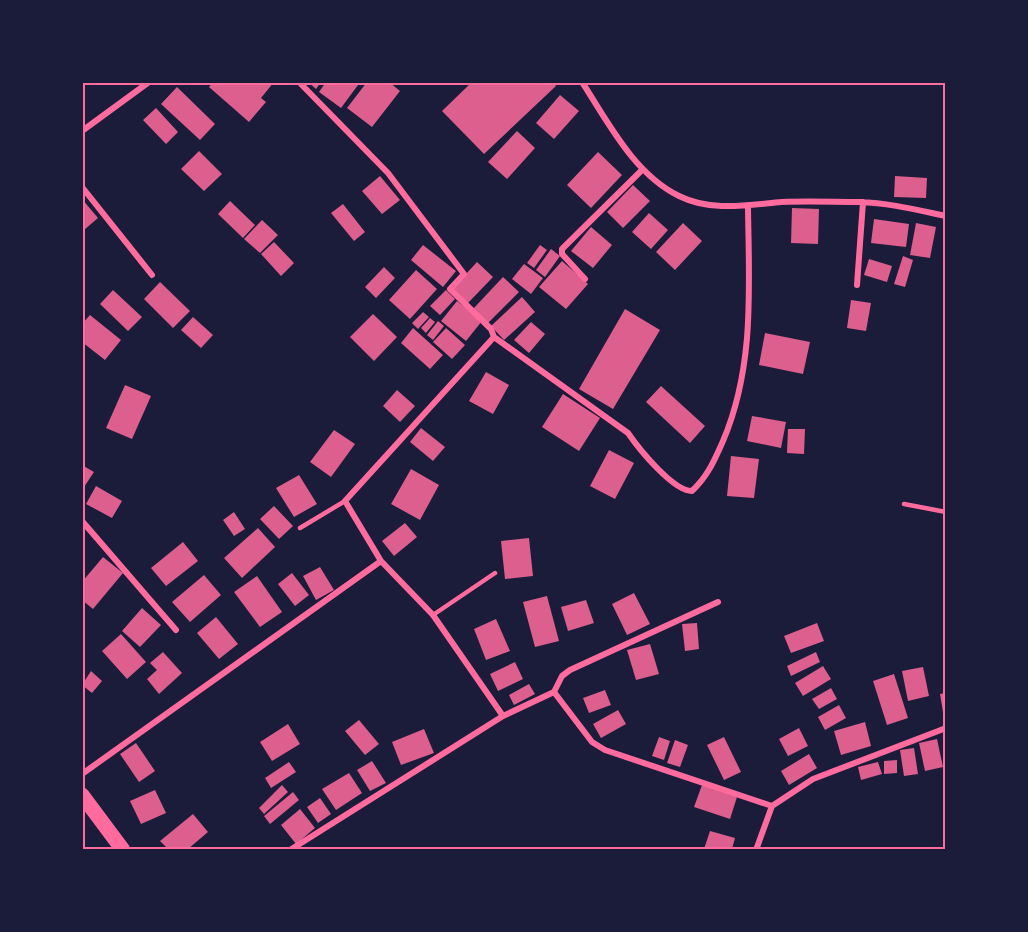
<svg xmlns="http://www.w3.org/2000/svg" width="1028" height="932" font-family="'Roboto Serif',serif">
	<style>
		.building { fill: #dd5f8e }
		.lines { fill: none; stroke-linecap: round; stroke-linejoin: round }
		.service { stroke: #ff6b9d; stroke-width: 4.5 }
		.minor { stroke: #ff6b9d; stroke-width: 6 }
		.primary { stroke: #ff6b9d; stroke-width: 15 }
		.neatline { fill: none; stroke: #ff6b9d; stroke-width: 2 }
	</style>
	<rect width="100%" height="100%" fill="#1b1b3a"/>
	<path class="building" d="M213,82H274L261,98L266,102L249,122L209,87Z
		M308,82H321L316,89Z
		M326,82H354L358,85L341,108L319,92Z
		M367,82H389L400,91L372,127L347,108Z
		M472,82H553L556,86L484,154L442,111Z
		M177,87L215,124L200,140L161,104Z
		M560,95L579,111L554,139L536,123Z
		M156,108L178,132L166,144L143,120Z
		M517,131L535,148L507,179L488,162Z
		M199,151L222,174L204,191L181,169Z
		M598,152L622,175L591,208L567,185Z
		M380,176L400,200L382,214L362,191Z
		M895,176L927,178L926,198L894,197Z
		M633,185L650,201L623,228L607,212Z
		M82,199L98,218L84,230L82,229Z
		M230,201L255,225L243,238L218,214Z
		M343,204L365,232L354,241L331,213Z
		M792,208L819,209L818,244L791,243Z
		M649,213L668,230L651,249L632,232Z
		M874,219L909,224L906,247L871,243Z
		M262,220L278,235L260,253L244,239Z
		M683,223L702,241L675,270L656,252Z
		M916,223L936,227L930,258L910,255Z
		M591,227L612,245L593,268L571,251Z
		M274,242L294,263L281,276L261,254Z
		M423,245L456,271L443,287L411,260Z
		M540,245L547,250L534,268L527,263Z
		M551,249L560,256L545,277L536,270Z
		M903,256L913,260L905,287L894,284Z
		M869,259L892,266L887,282L864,275Z
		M562,261L588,284L566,309L539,287Z
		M477,262L493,277L468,303L453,288Z
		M524,264L543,278L531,294L512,279Z
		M384,267L395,278L376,298L365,287Z
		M416,270L437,289L410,319L389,300Z
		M503,277L519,292L488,323L473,309Z
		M160,282L190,311L173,328L144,299Z
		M113,290L142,317L128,331L100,304Z
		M446,290L455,299L440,315L430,306Z
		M522,297L535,312L504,340L491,326Z
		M851,300L871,303L866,331L847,328Z
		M457,301L482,321L466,341L441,321Z
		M625,309L660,330L613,409L579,389Z
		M423,312L429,317L418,329L412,323Z
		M373,314L397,337L374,361L350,337Z
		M90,315L121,340L105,360L82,342V324Z
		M193,317L213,335L201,348L181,330Z
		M430,318L435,322L426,333L421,328Z
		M438,321L444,326L433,340L427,335Z
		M531,322L545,334L529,353L514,340Z
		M413,328L443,355L430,369L401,343Z
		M446,328L465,345L452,359L433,342Z
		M765,333L810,342L803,374L759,365Z
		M486,372L509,385L493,414L469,401Z
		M125,385L151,396L132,439L106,428Z
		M661,386L705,426L690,443L646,402Z
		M397,390L415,406L400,422L383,406Z
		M563,394L600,418L579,451L542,427Z
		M752,416L786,422L781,448L747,441Z
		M421,428L445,447L433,461L410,442Z
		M788,429H805L804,454L787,453Z
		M334,430L355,444L331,477L310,462Z
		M609,450L634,463L615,499L590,486Z
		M731,456L759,459L754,498L727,496Z
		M82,465L94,472L82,490Z
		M411,469L439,485L420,520L391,504Z
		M299,475L317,504L294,517L276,488Z
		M96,486L122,501L112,518L86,504Z
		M274,506L293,526L279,539L260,519Z
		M234,512L245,529L234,536L223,520Z
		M405,523L417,537L394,556L382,541Z
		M258,528L275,547L242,578L224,558Z
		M529,538L533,576L505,579L501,541Z
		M183,542L198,561L166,586L151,568Z
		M103,557L123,573L93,609L82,600V582Z
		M320,567L334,590L316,600L303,576Z
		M292,573L309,595L295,606L278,584Z
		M204,575L221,595L190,622L172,602Z
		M257,576L282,612L260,627L234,592Z
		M634,593L650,624L627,635L612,604Z
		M547,596L559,641L535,647L523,602Z
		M586,600L594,623L568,631L561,607Z
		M142,608L161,625L140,647L122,631Z
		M216,617L238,644L219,659L197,633Z
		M496,619L510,651L486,660L474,629Z
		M697,623L699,649L685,651L682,624Z
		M817,623L824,641L791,653L784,636Z
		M121,634L146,662L127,679L102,651Z
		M650,644L659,674L636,680L627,650Z
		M163,652L182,673L159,694L147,679L157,670L150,663Z
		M816,652L820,662L791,676L787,666Z
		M515,662L523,679L498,691L490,674Z
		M823,666L831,679L803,696L795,683Z
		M923,667L929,696L908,701L902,671Z
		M91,671L102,681L92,693L82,685Z
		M894,674L908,718L887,725L873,681Z
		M529,684L535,694L514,705L509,695Z
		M831,688L837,699L819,709L812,699Z
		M605,690L611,705L589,713L583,698Z
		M945,693V718H944L940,694Z
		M839,705L846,718L825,730L818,717Z
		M618,710L626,724L601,738L593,724Z
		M359,720L379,744L365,755L345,731Z
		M865,722L871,746L841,755L834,731Z
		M288,724L300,744L272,761L260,742Z
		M799,728L808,746L788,756L779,739Z
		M424,729L434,753L401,765L392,742Z
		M659,737L670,741L664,760L652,756Z
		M724,737L741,772L724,780L707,745Z
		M937,739L943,767L925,771L919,743Z
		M675,740L688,745L680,767L667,763Z
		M136,743L155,771L139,782L120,754Z
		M914,748L918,774L904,776L900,750Z
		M809,754L817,768L789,785L781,771Z
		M897,760V773L884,774V761Z
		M372,761L386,783L370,791L357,770Z
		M289,762L296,772L271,788L265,778Z
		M878,762L882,774L861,780L858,767Z
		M349,773L362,793L336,810L322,789Z
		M282,785L288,792L264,814L259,808Z
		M702,785L737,797L730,819L694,807Z
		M155,790L166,813L141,824L130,801Z
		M293,792L299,800L270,824L264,816Z
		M320,798L331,814L318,823L307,807Z
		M300,809L315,828L296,844L281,825Z
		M193,814L208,832L188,849H168L160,841Z
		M710,831L735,838L732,849H704Z"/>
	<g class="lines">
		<path class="service" d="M904,504L946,512
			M300,528L345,501
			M433,615L495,573"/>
		<path class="minor" d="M299,82L388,173L464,274L450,289L491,329L494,337
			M582,82C608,122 634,174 679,196C711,212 747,205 782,202C808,201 834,202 860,202C889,203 917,210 946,216
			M82,131L149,82
			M82,187L152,275
			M585,279L562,254V249L643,169
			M857,285L863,202
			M494,337L628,433C639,449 673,491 692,491C708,476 714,461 723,441C755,366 749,286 748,207
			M494,337L345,501L381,561L433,615L503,716
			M82,521L176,630
			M554,692L562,676L570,670L718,602
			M82,774L381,561
			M290,850L503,716L554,692L592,742L605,750L772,806
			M756,850L772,806L813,779L946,728"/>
		<path class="primary" d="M82,795L123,850"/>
	</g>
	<rect width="1028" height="932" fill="none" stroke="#1b1b3a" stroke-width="168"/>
	<rect x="84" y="84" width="860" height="764" class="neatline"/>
</svg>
